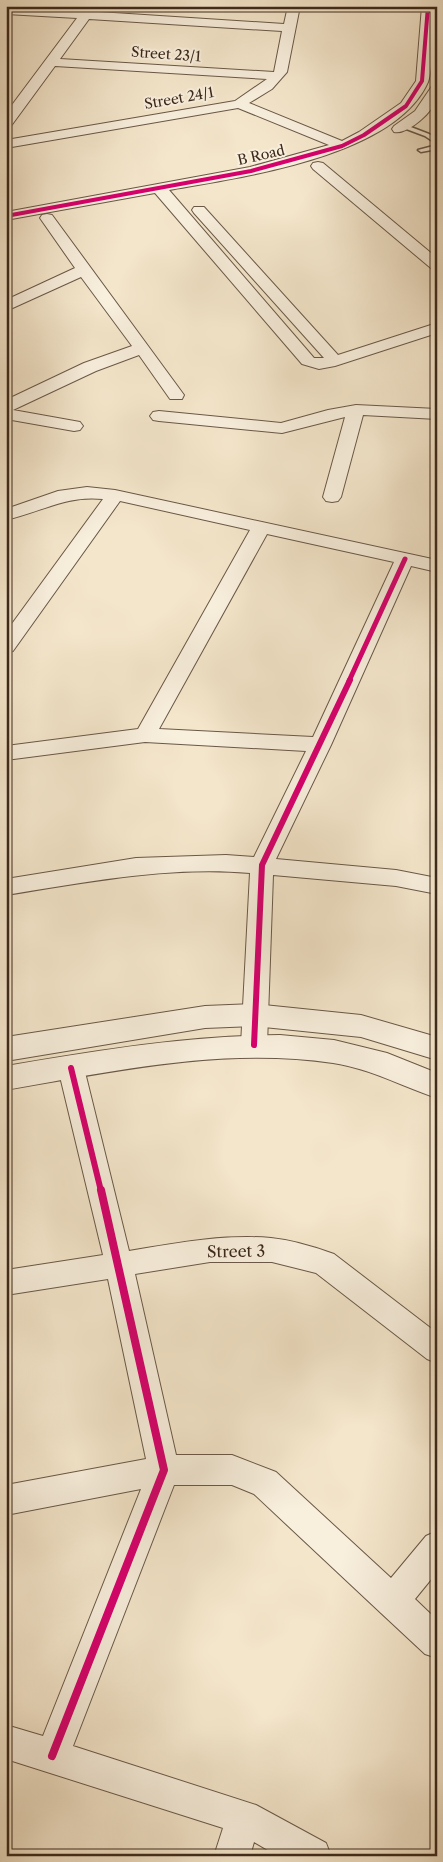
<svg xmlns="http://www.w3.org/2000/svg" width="443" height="1862" font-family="'Libre Caslon Text',serif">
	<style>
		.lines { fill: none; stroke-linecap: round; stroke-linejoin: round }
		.service-casing { stroke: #6a5847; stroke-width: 3 }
		.minor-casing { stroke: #6a5847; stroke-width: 2 }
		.tertiary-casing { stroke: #6a5847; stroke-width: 2 }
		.service { fill: #f8efdd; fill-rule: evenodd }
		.minor { fill: #f8efdd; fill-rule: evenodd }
		.tertiary { fill: #f8efdd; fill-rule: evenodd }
		.cycleway-far3-casing { stroke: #f8efdd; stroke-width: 5.5 }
		.cycleway-far2-casing { stroke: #f8efdd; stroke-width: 8 }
		.cycleway-far1-casing { stroke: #f8efdd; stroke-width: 9 }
		.cycleway-casing { stroke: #f8efdd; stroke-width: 11 }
		.cycleway-far3 { stroke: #d6006c; stroke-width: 4 }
		.cycleway-far2 { stroke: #d6006c; stroke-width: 5 }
		.cycleway-far1 { stroke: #d6006c; stroke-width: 6 }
		.cycleway { stroke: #d6006c; stroke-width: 8 }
		.labels { text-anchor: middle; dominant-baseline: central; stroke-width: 4; stroke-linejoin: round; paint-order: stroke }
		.far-street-label { font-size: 14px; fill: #3c291b; stroke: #f8efdd }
		.street-label { font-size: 16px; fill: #3c291b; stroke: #f8efdd }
	</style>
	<rect width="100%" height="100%" fill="#f4e6cb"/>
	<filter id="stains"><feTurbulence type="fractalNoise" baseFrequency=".004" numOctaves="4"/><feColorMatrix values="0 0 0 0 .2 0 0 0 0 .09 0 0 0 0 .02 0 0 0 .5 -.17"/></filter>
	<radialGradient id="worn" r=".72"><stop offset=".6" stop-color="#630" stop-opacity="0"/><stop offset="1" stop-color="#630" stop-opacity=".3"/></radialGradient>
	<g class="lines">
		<defs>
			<path id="service" d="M403,124L429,134L437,139V144L425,136L401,127L400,126Z
				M437,145V149L421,152L418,150Z"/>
			<path id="minor" d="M6,6L284,24L288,6H300L287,72L272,89L249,103L342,141L359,132L401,103L416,81L422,6H434C433,22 433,71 428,82C395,157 241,177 169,190L314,358H324L194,213L192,210L194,207H204L338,355L437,323V333L335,366L319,369L302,364L155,193L6,220V212L250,167L329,145L238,108L6,148V140L235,101L267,79L55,66L11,126L6,127V113L77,18L6,14ZM89,19L282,31L274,72L60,59Z
				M437,85C437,89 438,94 437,98C434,111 408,135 394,132L392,129L394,126L415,111L432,86Z
				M318,162L323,163L437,258V271L432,269L313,169L311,166L313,163Z
				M47,214L52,215L184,395L182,399H170L139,355L96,371L13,410L80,422L83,426L80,430L74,431L6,419V400L84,363L132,346L81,277L6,311V300L75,268L40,218L42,215Z
				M356,405L437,409V419L363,415L341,497L338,501L332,502L326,501L323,497L345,417L282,433L159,421L153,420L150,416L153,412L159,411L281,423L328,410Z
				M87,487L115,490L437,560V572L411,566L331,745L276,859L396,870L437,878V894L396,886L273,875L267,1045L263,1052L254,1055L245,1052L241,1045L250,873C168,866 87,882 6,895V879L136,858L226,855L254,857L306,751L145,742L6,760V746L138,729L250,530L120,501L13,651L6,653V632L103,499C66,495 41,512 6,520V509L58,491ZM267,534L394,562L313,737L159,729Z
				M71,1058L80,1061L84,1068L129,1251C176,1243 223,1234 271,1238C291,1240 315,1247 334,1254L437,1333V1363L427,1359L316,1273L272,1262H210L135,1274L176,1455H232L276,1472L391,1578L426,1536L437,1531V1572L415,1599L437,1620V1658L425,1654L381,1613L254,1494L232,1485H174L73,1746L256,1805L326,1843L331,1856H278L254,1842L250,1856H214L223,1828L6,1759V1725L43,1736L141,1489L6,1515V1485L146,1459L108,1279L6,1295V1270L103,1255L58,1068L62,1061Z"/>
			<path id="tertiary" d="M254,1004L361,1015L437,1037V1060L361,1037L254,1026L205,1028L6,1061V1037L205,1006Z
				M280,1035L334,1040L387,1053L437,1073V1098C401,1086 371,1069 333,1063C224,1047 113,1071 6,1090V1066C99,1050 185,1036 280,1035Z"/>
		</defs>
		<use href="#service" class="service-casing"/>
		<use href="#minor" class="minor-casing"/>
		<use href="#tertiary" class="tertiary-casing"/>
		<use href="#service" class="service"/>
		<use href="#minor" class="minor"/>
		<use href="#tertiary" class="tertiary"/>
		<defs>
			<path id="cycleway-far3" d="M6,216L251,171L342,146L364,135L406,106L422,81L428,6"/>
			<path id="cycleway-far2" d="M349,681L405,559"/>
			<path id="cycleway-far1" d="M254,1045L262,865L350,680
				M71,1068L101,1191"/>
			<path id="cycleway" d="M52,1756L164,1470L101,1190"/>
		</defs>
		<use href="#cycleway-far3" class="cycleway-far3-casing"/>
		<use href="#cycleway-far2" class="cycleway-far2-casing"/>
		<use href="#cycleway-far1" class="cycleway-far1-casing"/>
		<use href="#cycleway" class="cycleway-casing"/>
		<use href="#cycleway-far3" class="cycleway-far3"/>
		<use href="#cycleway-far2" class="cycleway-far2"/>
		<use href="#cycleway-far1" class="cycleway-far1"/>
		<use href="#cycleway" class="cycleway"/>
	</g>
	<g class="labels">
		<g class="far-street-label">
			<text transform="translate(166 54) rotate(4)">Street 23/1</text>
			<text transform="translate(179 98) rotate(-10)">Street 24/1</text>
			<text transform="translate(261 155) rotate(-13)">B Road</text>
		</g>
		<g class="street-label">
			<text transform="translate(236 1251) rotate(-1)">Street 3</text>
		</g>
	</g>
	<rect width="443" height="1862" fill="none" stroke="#f4e6cb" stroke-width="25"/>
	<rect x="8" y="8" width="428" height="1847" fill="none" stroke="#3c291b" stroke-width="2.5"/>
	<rect x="12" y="12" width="418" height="1837" fill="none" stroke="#3c291b"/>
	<rect width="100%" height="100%" filter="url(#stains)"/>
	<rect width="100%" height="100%" fill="url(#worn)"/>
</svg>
